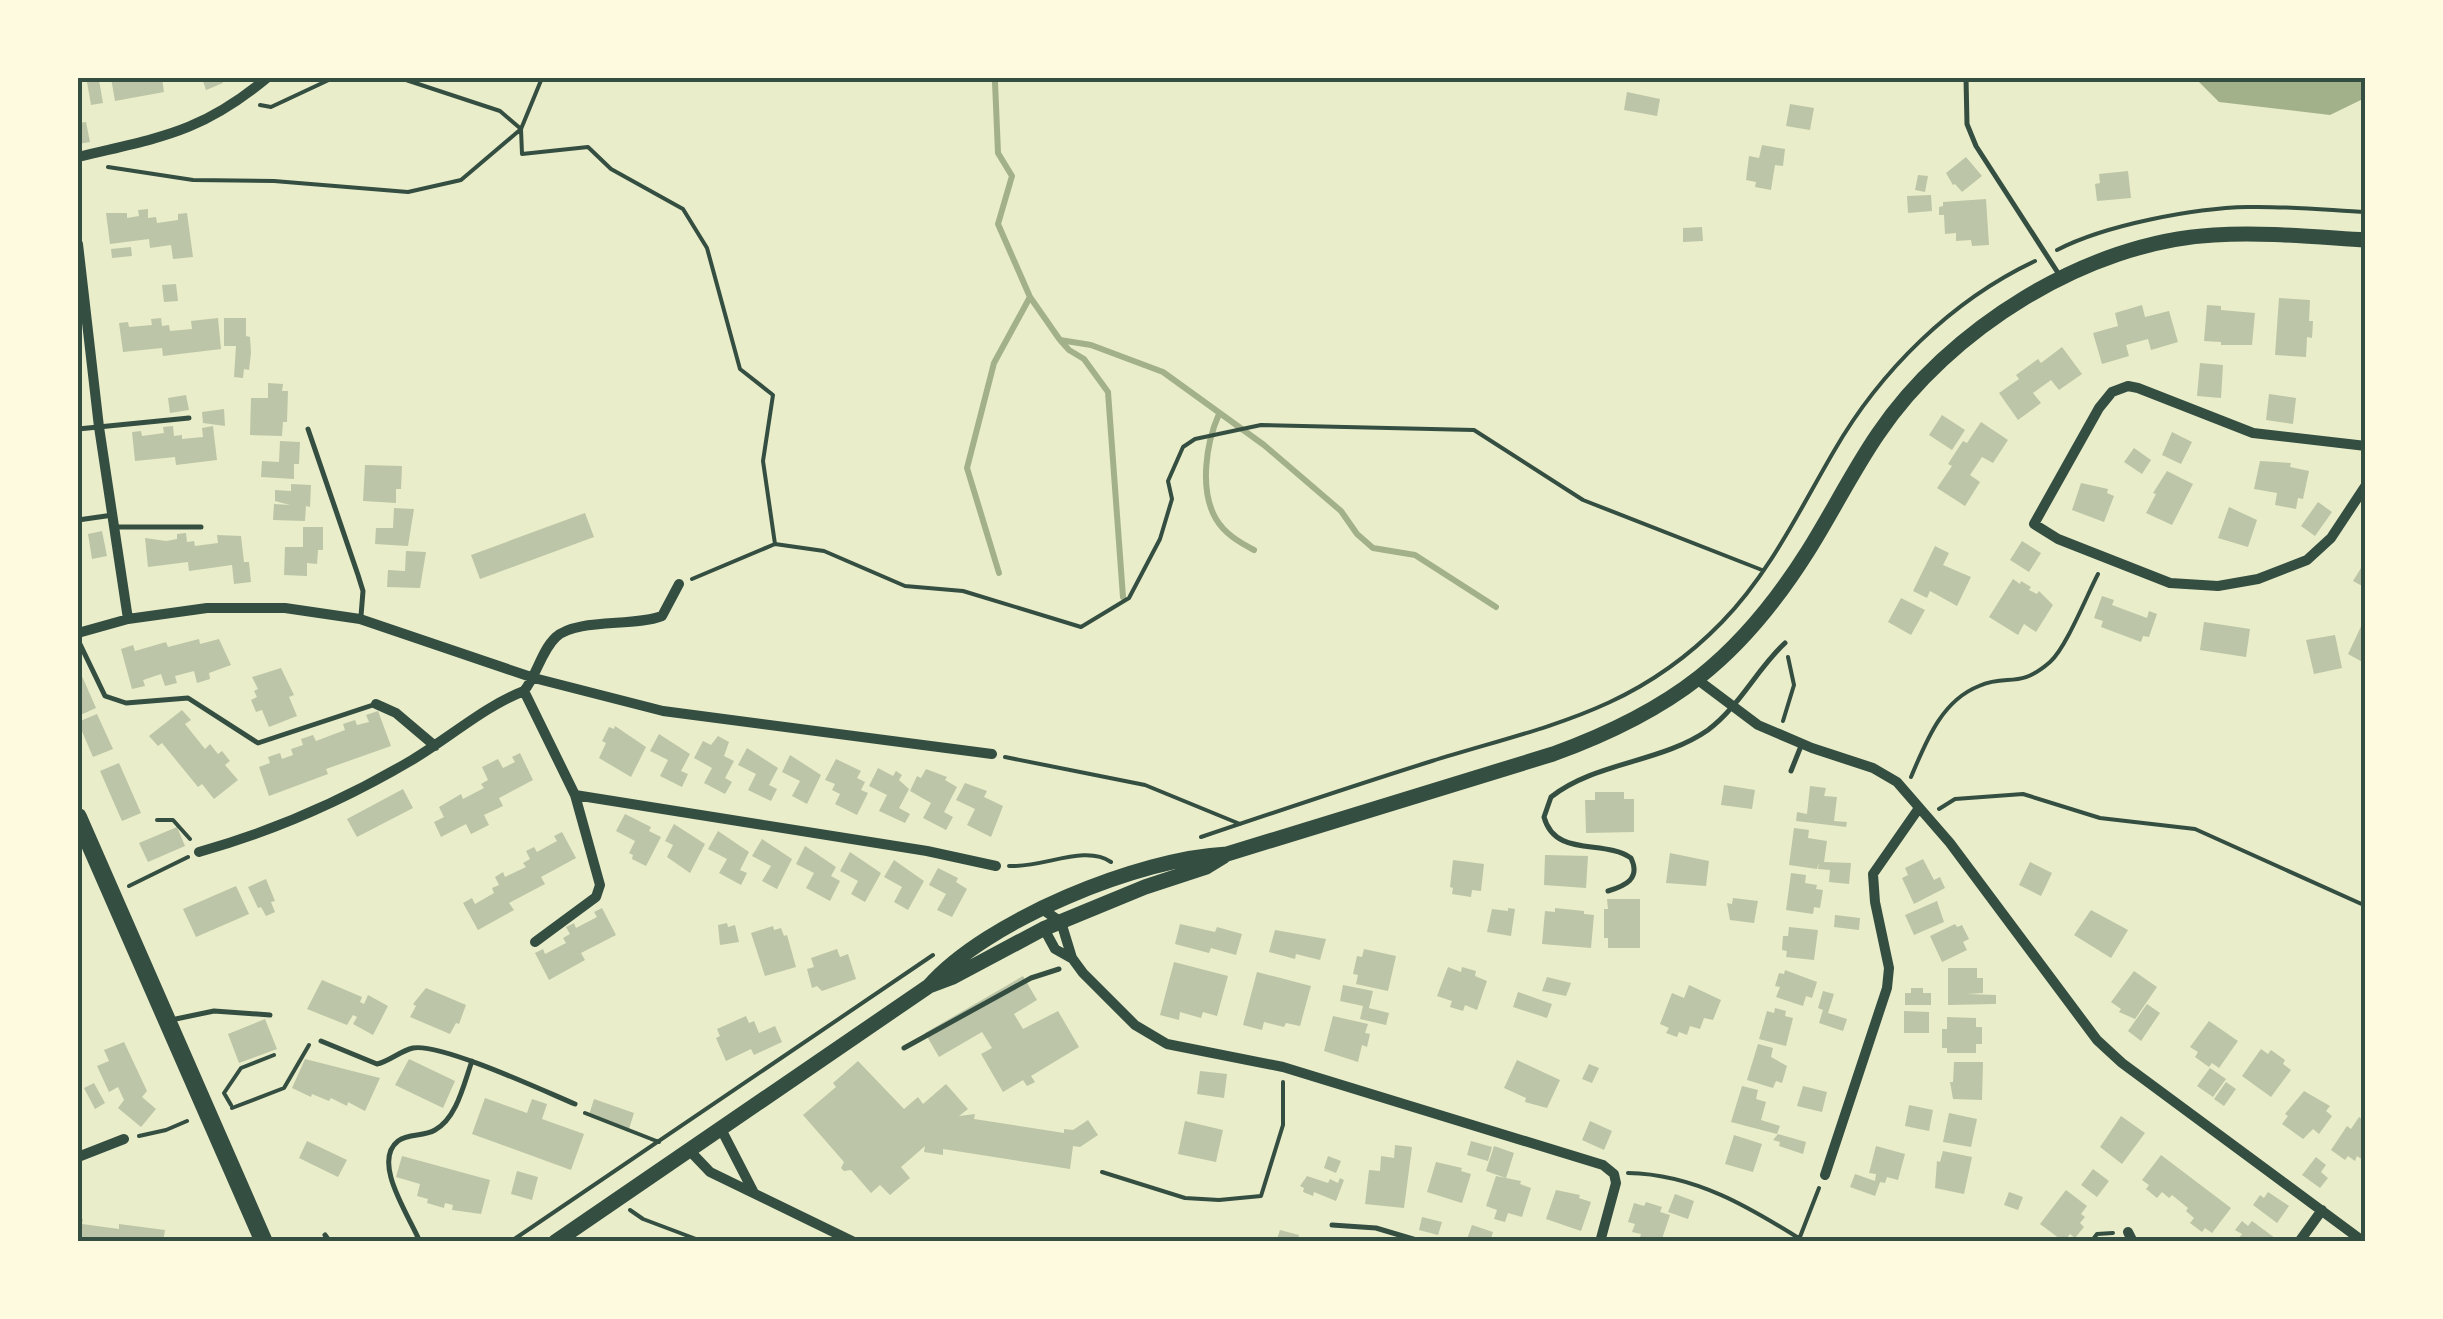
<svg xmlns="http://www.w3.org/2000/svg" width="2443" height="1319" font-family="'Roboto Condensed',sans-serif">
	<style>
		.water { fill: #a3b18a }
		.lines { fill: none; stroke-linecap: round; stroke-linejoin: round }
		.stream { stroke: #a3b18a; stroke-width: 6 }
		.building { fill: #bcc5a7 }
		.path { stroke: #344e41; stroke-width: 4 }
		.service { stroke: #344e41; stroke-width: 5 }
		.minor { stroke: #344e41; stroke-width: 10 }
		.secondary { stroke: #344e41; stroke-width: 15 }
		.primary { stroke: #344e41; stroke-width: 18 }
		.neatline { fill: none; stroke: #344e41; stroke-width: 4 }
	</style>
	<rect width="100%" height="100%" fill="#e9edc9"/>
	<path class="water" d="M2195,78H2365V98L2330,115L2219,102Z"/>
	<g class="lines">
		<path class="stream" d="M995,82L998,153L1012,176L998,224L1030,297L1060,340L1091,345L1163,372L1264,445L1341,511L1357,534L1373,548L1415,555L1496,607
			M1060,340L1069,350L1084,359L1108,392L1123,597
			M1219,414C1206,443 1199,490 1216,519C1225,534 1239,542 1254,550
			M999,573L967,468L994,363L1030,297"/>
	</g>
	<path class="building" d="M111,78H162L164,92L115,101Z
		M202,78H221L223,83L206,90Z
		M99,80L103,103L91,105L87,82Z
		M1627,92L1660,99L1657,116L1624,110Z
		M1790,104L1814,108L1810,130L1786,126Z
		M86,122L90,142L78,144V123Z
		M1762,145L1785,149L1783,166L1775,165L1771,190L1755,187L1756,182L1746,180L1749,156L1759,158Z
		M1966,157L1982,176L1962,192L1955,184L1953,185L1946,173Z
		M2128,171L2131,198L2097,201L2095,184L2100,183L2099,174Z
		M1918,175L1928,176L1925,192L1915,190Z
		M1931,195L1932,211L1908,213L1907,196Z
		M1986,199L1989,245L1972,246L1971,240L1956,241V233L1945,234L1944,215H1939V207L1943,206V202Z
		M148,209V218L156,217L157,223L178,220V214L187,213L193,257L173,259L171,245L150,248L149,239L110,244L106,213H127V218L139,216L138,210Z
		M1702,227L1703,241L1683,242V228Z
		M131,247L132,256L112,258L111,249Z
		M176,284L178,301L164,302L162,285Z
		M2279,298L2310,300L2309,321H2313L2312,338L2307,337L2306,357L2275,355Z
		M2142,305L2145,317L2169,311L2178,342L2151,350L2148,339L2126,345L2129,356L2102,364L2093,333L2118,326L2115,313Z
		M2207,305L2221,306V310L2255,313L2252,345H2221V342L2204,341Z
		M161,318L162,326L169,325L170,331L192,329L191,321L218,318L221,349L163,356L162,348L123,352L119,323L128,322L129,327L152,325L151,319Z
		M224,318H246V336L250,337L251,353L249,370L244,369L243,378L234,377L236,346H224Z
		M2062,347L2082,374L2059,390L2051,380L2033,393L2041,403L2018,420L1999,393L2019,379L2016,375L2038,359L2041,363Z
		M2200,363L2223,365L2221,398L2197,396Z
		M268,383L283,384L282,391H288L287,422H283L282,436L250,435L251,398H268Z
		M2269,394L2296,398L2293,424L2266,420Z
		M186,395L189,410L170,413L168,398Z
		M224,409L225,426L203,423L202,412Z
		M1942,415L1965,430L1952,450L1929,435Z
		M1981,422L2008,440L1993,463L1982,457L1970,475L1980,482L1965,506L1937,488L1952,466L1948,464L1955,453L1963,441L1967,443Z
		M173,426L174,436L182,435V439L203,437L202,428L213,426L217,460L176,465L175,457L135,461L132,432L141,431L142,436L164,433L163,427Z
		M2172,432L2192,442L2181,464L2162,455Z
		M280,441L300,442L299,464H294V479L261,477L262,461L279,462Z
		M2134,448L2151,460L2142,474L2124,462Z
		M2260,461L2291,463L2290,467L2309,471L2303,499L2298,498L2296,509L2275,505L2277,493L2254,489Z
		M365,465L402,466L401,489H396V503L363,501Z
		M2167,471L2193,484L2172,525L2146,513L2156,494L2153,493Z
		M2081,483L2108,489L2107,493L2114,496L2104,522L2072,510Z
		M291,484L311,485L310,507L306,506L305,521L273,520L274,504L290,505L275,501V490L291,491Z
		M2318,502L2332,512L2315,536L2301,526Z
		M2229,507L2257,520L2248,547L2218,538Z
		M394,508L414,509L408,546L375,544L376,528H393Z
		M585,513L594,537L480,579L471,555Z
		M303,527H323V550H318L317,564L307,563V576L284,575L285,547H303Z
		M102,531L107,556L92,559L88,534Z
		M186,533L187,542L194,541L195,546L218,543L217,535L241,536L244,562H249L251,582L234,584L232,565L189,571L188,562L148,567L145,538L166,541L177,539V534Z
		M2022,541L2041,553L2029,572L2010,560Z
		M1935,546L1949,553L1943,565L1971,577L1957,606L1930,591L1927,598L1913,591Z
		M406,551L426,552L420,588L387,587L388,570L405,571Z
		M2366,560V588L2353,581Z
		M2013,579L2020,584L2021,581L2031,587L2029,590L2037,594L2039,591L2053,605L2036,632L2024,624L2018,635L1989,617Z
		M2102,596L2114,600L2112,605L2147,618L2149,611L2157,614L2149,637L2143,636L2141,642L2101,627L2103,621L2094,618Z
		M1901,598L1925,610L1911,635L1888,622Z
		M2366,616V664L2348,654Z
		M2204,622L2250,629L2246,657L2200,650Z
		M2335,635L2342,668L2314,674L2306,640Z
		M199,639L200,644L219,639L231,665L209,673L210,679L197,683L194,671L175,676L177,683L165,686L161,674L143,680L145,686L132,689L121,649L133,645L135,651L166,642L168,647Z
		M78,667L96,708L78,716Z
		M281,668L294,695L289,697L297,716L269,727L262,710L256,712L251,700L257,697L254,691L258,689L252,677Z
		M182,710L191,720L185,724L205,749L210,744L218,754L222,751L230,761L225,765L238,780L214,799L202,784L198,787L162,743L158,746L149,736Z
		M378,711L391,746L326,769L328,774L269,796L259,767L270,763L268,757L280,753L282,759L293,755L291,749L303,745L301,739L313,735L316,741L345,730L343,724L355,720L357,725L369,722L366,715Z
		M97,714L113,749L93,757L78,722Z
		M615,726L646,747L631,777L599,758L606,743L602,741L609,727L614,729Z
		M659,734L690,754L681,771L688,774L682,787L660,776L668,760L650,751Z
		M718,736L729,742L724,756L734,761L725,778L732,782L725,794L704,783L712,768L694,758L703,741L711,745Z
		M747,748L778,768L769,785L777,789L771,801L748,790L756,774L738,765Z
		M520,753L533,780L499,798L503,806L484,815L489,825L471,834L466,824L441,837L434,822L444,817L439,807L461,794L463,799L484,788L481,784L488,780L482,767L498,759L503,768L515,762L512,757Z
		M790,755L821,775L807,804L792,796L800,781L782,772Z
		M836,759L861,771L857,778L865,782L861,790L868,793L857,815L835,804L840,794L832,790L835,784L825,780Z
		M119,763L141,813L122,821L100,771Z
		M878,768L893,776L896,771L902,775L899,780L909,789L899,808L910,814L905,823L879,811L887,795L869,786Z
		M926,769L947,777L945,780L957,787L944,812L953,817L946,830L923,818L931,803L910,791L917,776L921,778Z
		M965,783L987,791L984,797L1003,806L991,837L967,825L975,809L956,800Z
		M1724,785L1755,790L1752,809L1721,805Z
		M1810,786L1826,788L1824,796L1837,797L1834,821L1847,822L1846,827L1796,821L1797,812L1807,814Z
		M403,789L413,808L357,837L347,819Z
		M1595,792H1624V799H1634V832L1586,833L1585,800H1595Z
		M625,814L651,827L649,831L661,837L646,866L632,859L633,855L629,853L635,841L616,831Z
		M674,824L705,844L690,873L667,857L673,845L665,841Z
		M177,827L185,846L148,862L139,843Z
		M1794,828L1809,830L1808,838L1827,841L1824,862L1851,863L1849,884L1829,882L1830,870L1818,869L1819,863L1817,869L1789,865Z
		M718,831L749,852L740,870L747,873L741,885L719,873L727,859L708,849Z
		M562,832L576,858L541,877L545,884L509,903L514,910L478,930L463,903L472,898L475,904L494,893L492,888L499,885L495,877L503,872L505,877L526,867L523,863L530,859L526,851L534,847L537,852L546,847L557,841L554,836Z
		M762,839L792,859L777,889L762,881L771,866L752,856Z
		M805,846L836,867L831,876L840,881L830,901L806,888L814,873L796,864Z
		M850,852L881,873L865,902L851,894L858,881L840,871Z
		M1670,853L1709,861L1706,886L1666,883Z
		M1545,855L1588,856L1586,888L1544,885Z
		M1923,859L1934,880L1940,877L1945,888L1914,904L1902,878L1908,875L1905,868Z
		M894,860L924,881L908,910L894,902L902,887L884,877Z
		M1453,860L1484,864L1481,891L1472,890L1471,897L1452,894L1453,888L1450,887Z
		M2030,862L2052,873L2041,896L2019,885Z
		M938,868L958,878L956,882L967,889L952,917L937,910L946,894L929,885Z
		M1791,873L1806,875L1805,883L1817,885L1816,889L1823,890L1820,908L1814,907L1813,914L1786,910Z
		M266,879L275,901L271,902L275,912L266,916L261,907L258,908L248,887Z
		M236,886L249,914L196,937L183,909Z
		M1733,898L1758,901L1754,923L1730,920L1727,903L1732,904Z
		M1607,899H1640V948H1608V938H1604V909H1608Z
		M1937,901L1944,922L1914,935L1905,915Z
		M602,908L616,935L581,953L585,960L549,980L535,953L543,949L545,954L566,943L563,938L570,934L566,927L574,923L576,928L597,917L594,912Z
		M1508,908L1515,909L1511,936L1487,932L1492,909L1508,911Z
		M1555,908L1584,911V914L1594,915L1591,948L1542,944L1545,911L1555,912Z
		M2091,910L2128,930L2111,958L2074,935Z
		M1835,915L1860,918L1859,930L1834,927Z
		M727,923L728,927L735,925L739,942L720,945L718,925Z
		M1180,924L1215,932L1217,927L1242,934L1236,955L1211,948L1209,953L1175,944Z
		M1955,924L1957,927L1962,925L1969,939L1963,942L1967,950L1942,962L1930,936Z
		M773,926L774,930L781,928L784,936L787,935L796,967L765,976L751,933Z
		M1789,927L1818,930L1814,960L1786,957L1787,951L1782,950L1783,936H1788Z
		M1275,930L1326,939L1320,960L1296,954L1295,959L1269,952Z
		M837,949L840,957L848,954L856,979L822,991L817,986L812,988L807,969L814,967L811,958Z
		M1364,949L1396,956L1388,991L1356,984L1358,975L1353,974L1357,956L1362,957Z
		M1174,962L1228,976L1217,1016L1203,1012L1201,1018L1180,1012L1179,1020L1160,1015Z
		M1448,967L1461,972L1462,967L1476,971L1475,976L1487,981L1477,1010L1465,1005L1463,1011L1450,1007L1452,1001L1437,996Z
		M1948,968H1977V978H1983V993L1967,994L1996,995V1004L1948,1005Z
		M1785,970L1817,982L1812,998L1806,996L1803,1006L1776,997L1780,987L1775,986L1779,973L1784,974Z
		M2134,971L2157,987L2135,1019L2119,1012L2121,1009L2111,1002Z
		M1257,972L1311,986L1300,1026L1286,1023L1284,1027L1264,1022L1262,1030L1243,1025Z
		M1023,976L1037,1000L1014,1014L1023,1029L1058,1011L1079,1047L1031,1076L1035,1082L1027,1086L1023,1080L1003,1092L981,1054L992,1048L982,1032L939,1057L925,1033Z
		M1547,977L1571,983L1566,996L1542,991Z
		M322,980L362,997L360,1002L364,1004L368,995L388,1006L373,1035L353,1024L357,1017L353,1015L347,1025L307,1009Z
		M1343,985L1373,991L1369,1008L1389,1013L1386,1025L1360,1019L1363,1006L1340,1001Z
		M1689,985L1721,1000L1713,1020L1704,1018L1700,1029L1690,1026L1687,1035L1679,1032L1677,1037L1666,1033L1669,1028L1660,1024L1672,993L1684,998Z
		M426,988L466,1005L459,1024L456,1023L450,1034L410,1017L416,1006L413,1004Z
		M1911,988H1923V993H1931V1005H1905V993H1911Z
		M1823,991L1834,994L1828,1013L1847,1019L1843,1031L1819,1023L1823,1010L1818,1008Z
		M1518,992L1552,1004L1547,1018L1513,1007Z
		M2147,1004L2160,1013L2141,1041L2128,1031Z
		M1775,1008L1786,1011L1785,1016L1793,1018L1786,1046L1759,1039L1767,1011L1774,1013Z
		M1904,1011L1929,1012V1033H1904Z
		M746,1016L749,1023L754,1021L759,1033L775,1026L782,1042L754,1055L751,1049L726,1061L716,1038L720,1036L717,1029Z
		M1333,1016L1368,1024L1365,1033L1370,1034L1367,1047L1362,1045L1358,1062L1324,1051Z
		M1947,1017L1976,1018V1027H1982V1044H1976V1053H1947V1048H1942V1029H1947Z
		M265,1019L277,1049L239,1063L228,1034Z
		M2209,1021L2238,1041L2219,1068L2212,1063L2209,1067L2195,1057L2198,1052L2190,1047Z
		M124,1042L147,1091L142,1097L156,1109L141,1127L118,1108L124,1100L118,1087L109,1092L97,1066L109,1061L104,1050Z
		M1758,1044L1773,1048L1771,1057L1787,1066L1782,1083L1776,1081L1773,1088L1747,1080Z
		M2261,1049L2268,1054L2271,1050L2285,1060L2283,1064L2291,1070L2271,1097L2242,1076Z
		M305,1059L380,1078L365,1111L348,1102L347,1106L331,1098L329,1101L312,1094L311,1097L292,1088Z
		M409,1059L455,1081L443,1108L395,1085Z
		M1517,1060L1560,1080L1547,1108L1525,1102L1526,1098L1504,1088Z
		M858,1061L904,1109L918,1097L923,1104L946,1084L968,1109L959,1116L975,1114L974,1119L1064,1133V1129L1073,1130L1088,1120L1098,1135L1080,1147L1073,1146L1070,1169L943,1149V1155L924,1152L925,1146L901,1167L910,1178L890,1195L880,1185L871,1193L851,1170L844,1171L841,1168L844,1162L803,1115L836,1087L833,1083Z
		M1954,1062H1983L1982,1100L1953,1099L1950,1082H1953Z
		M1589,1064L1599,1068L1592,1083L1582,1079Z
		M2210,1068L2226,1079L2213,1097L2197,1086Z
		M1200,1071L1227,1074L1224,1098L1197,1094Z
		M2226,1082L2236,1089L2224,1106L2214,1099Z
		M94,1083L105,1103L95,1109L84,1088Z
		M1742,1086L1758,1090L1756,1099L1766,1102L1761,1120L1780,1126L1777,1134L1731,1122Z
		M1803,1086L1827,1092L1822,1112L1797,1106Z
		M2304,1091L2330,1106L2326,1111L2332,1116L2319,1134L2313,1129L2303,1139L2282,1124L2288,1116L2285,1114Z
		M485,1098L527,1113L532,1099L547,1104L542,1119L584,1134L571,1170L472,1134Z
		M594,1099L634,1113L629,1129L589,1115Z
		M1909,1105L1933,1110L1929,1131L1905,1126Z
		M1949,1113L1977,1119L1971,1147L1943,1142Z
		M2121,1116L2145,1133L2122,1164L2100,1147Z
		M2359,1117L2366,1122V1162L2357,1156L2355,1161L2348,1156L2345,1160L2331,1150L2347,1126L2351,1129Z
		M1185,1121L1223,1130L1216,1162L1178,1154Z
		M1590,1121L1612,1131L1604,1150L1582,1140Z
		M1778,1134L1806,1142L1803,1154L1779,1146L1780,1142L1773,1140Z
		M1734,1135L1762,1144L1753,1172L1725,1164Z
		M307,1141L347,1160L338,1177L299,1158Z
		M1471,1141L1492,1147L1488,1161L1467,1155Z
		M1395,1145L1412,1147L1404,1208L1365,1204L1369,1170L1380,1171L1381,1156L1394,1158Z
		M1494,1146L1514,1153L1506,1178L1486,1171Z
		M1876,1146L1905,1154L1898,1180L1887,1177L1885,1183L1880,1182L1875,1196L1850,1187L1855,1174L1875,1181L1876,1174L1869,1173Z
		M1943,1151L1972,1157L1964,1194L1935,1188L1937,1161L1940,1162Z
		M2161,1155L2231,1208L2212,1233L2205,1228L2202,1232L2190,1223L2194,1218L2186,1211L2188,1208L2172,1195L2169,1198L2162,1192L2157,1198L2146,1189L2149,1185L2142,1180Z
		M402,1156L490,1180L481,1214L452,1210L453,1205L445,1203L444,1208L427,1203L428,1199L417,1196L420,1184L396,1177Z
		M1328,1156L1341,1161L1336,1173L1324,1168Z
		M2316,1157L2326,1165L2321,1172L2328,1178L2320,1188L2302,1175Z
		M1436,1162L1462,1168L1461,1171L1471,1174L1462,1203L1427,1192Z
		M2093,1169L2109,1181L2097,1197L2081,1185Z
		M517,1171L538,1177L532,1200L511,1194Z
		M1307,1176L1328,1183L1330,1179L1338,1183L1340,1178L1344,1180L1336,1201L1314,1192L1313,1196L1303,1192L1304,1188L1300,1186Z
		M1496,1176L1521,1181L1520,1184L1531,1188L1522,1217L1508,1213L1505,1222L1494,1219L1497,1210L1486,1206Z
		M1556,1190L1580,1195L1579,1198L1591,1202L1581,1231L1546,1219Z
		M2066,1190L2087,1206L2081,1214L2085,1217L2080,1223L2084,1227L2075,1238L2070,1234L2064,1242L2040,1224Z
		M2009,1192L2023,1197L2018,1210L2004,1205Z
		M2268,1192L2289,1206L2277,1223L2253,1205L2260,1195L2264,1198Z
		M1675,1194L1694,1201L1688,1219L1668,1212Z
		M1646,1202L1662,1207L1660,1212L1670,1215L1661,1242L1639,1240L1641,1234L1632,1232L1635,1224L1628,1222L1634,1203L1644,1206Z
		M1422,1217L1442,1222L1438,1235L1419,1230Z
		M78,1219H83L82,1224L119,1229V1224L165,1230L163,1242H78Z
		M2242,1221L2248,1226L2252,1221L2275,1238L2272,1242H2236L2242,1234L2235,1230Z
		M1472,1225L1493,1232L1490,1242H1466Z
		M1280,1230L1299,1235L1297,1242H1276Z"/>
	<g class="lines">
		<path class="path" d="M400,78L500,111L521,129
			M542,78L521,129L522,154L588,147L611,169L683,209L707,248L740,369L773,395L763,461L775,544L824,551L905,586L963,591L1081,627L1129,598L1160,539L1172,499L1168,481L1183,447L1195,439L1261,425L1474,430L1583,500L1762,570
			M260,105L271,107L333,78
			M108,167L193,180L274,181L408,192L461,180L521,129
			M2057,250C2105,225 2194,208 2248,207C2287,206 2327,210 2366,212
			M692,579L775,544
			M1783,721L1794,685L1788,657
			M1005,757L1145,785L1240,824
			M1911,777C1926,742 1941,701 1979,686C2008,673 2018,690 2050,662C2066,648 2087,595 2098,574
			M1939,809L1955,799L2023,794L2100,818L2195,829L2366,906
			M157,820H173L190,839
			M1201,837C1278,811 1355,785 1432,761C1545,726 1635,712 1722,622C1770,573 1800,509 1834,451C1880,371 1952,300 2035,261
			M1009,866C1043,868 1085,844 1111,862
			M129,886L188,857
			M231,1105L224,1093L241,1068L274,1055
			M232,1108L284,1088L309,1045
			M585,1113L659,1142
			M139,1136L166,1130L187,1121
			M1102,1172L1185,1198L1219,1200L1261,1196L1283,1125V1082
			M1628,1173C1695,1174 1751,1208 1805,1242
			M630,1210L643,1219L704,1242
			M510,1242L933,955
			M1798,1242L1819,1188
			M2091,1242L2097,1234L2113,1233"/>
		<path class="service" d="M1966,78L1967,124L1976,146L2060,276
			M78,429L189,418
			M308,429L358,575L363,591L361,616
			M78,520L113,515
			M117,527H201
			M78,640L105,696L126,703L188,698L258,743L373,705
			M1791,771L1801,746
			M1608,891C1625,886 1641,879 1631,858C1604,839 1555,858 1544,817L1551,797C1595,762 1661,763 1708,730C1739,707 1757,669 1785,643
			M171,1020L214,1011L270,1015
			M321,1041L377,1064C390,1061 400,1051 413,1048C441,1043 544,1091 575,1104
			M904,1048L1031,978L1059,969
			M1332,1225L1376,1228L1423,1242
			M325,1235L330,1242
			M420,1242C410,1217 371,1162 398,1141C409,1133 423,1137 435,1130C457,1118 464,1083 472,1061"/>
		<path class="minor" d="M78,157C160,137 199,134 267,78
			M78,244L99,427L128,619
			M2366,446L2253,433L2138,388L2128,386L2112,392L2099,408L2034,524L2058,539L2170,583L2218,586L2258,579L2307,560L2331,538L2366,485
			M78,633L128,619L207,608H285L360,619L534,678L663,711L992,754
			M1698,680L1758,725L1812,748L1873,768L1897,782L1950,843L2097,1040L2122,1063L2364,1242
			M524,691L575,795L600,885L596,897L535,942
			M376,704L396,713L435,746
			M575,795L927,851L996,866
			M199,852C274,831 346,799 412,760C449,738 485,706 524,691C537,675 541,651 556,637C577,618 634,627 662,616L679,584
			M1042,909L1061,922L1072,958L1083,973L1135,1025L1167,1044L1283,1067L1603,1165L1614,1174L1616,1183L1600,1242
			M1043,927L1055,949L1071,958
			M721,1129L754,1193
			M689,1150L710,1172L854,1242
			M78,1157L124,1139
			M1825,1175L1887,988L1889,968L1875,902L1873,874L1919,808
			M2128,1232L2133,1242
			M2299,1242L2322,1210"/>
		<path class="secondary" d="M929,986C987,920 1140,858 1227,854L1553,754C1672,711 1740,659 1808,551C1832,513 1852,472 1878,434C1948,330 2086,242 2214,235C2264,232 2315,237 2366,240
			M555,1242L929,986L953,977L1043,929L1145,887L1206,867L1224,856"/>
		<path class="primary" d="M78,817L264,1242"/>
	</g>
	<rect width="2443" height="1319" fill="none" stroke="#fefae0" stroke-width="160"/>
	<rect x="80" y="80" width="2283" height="1159" class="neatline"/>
</svg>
